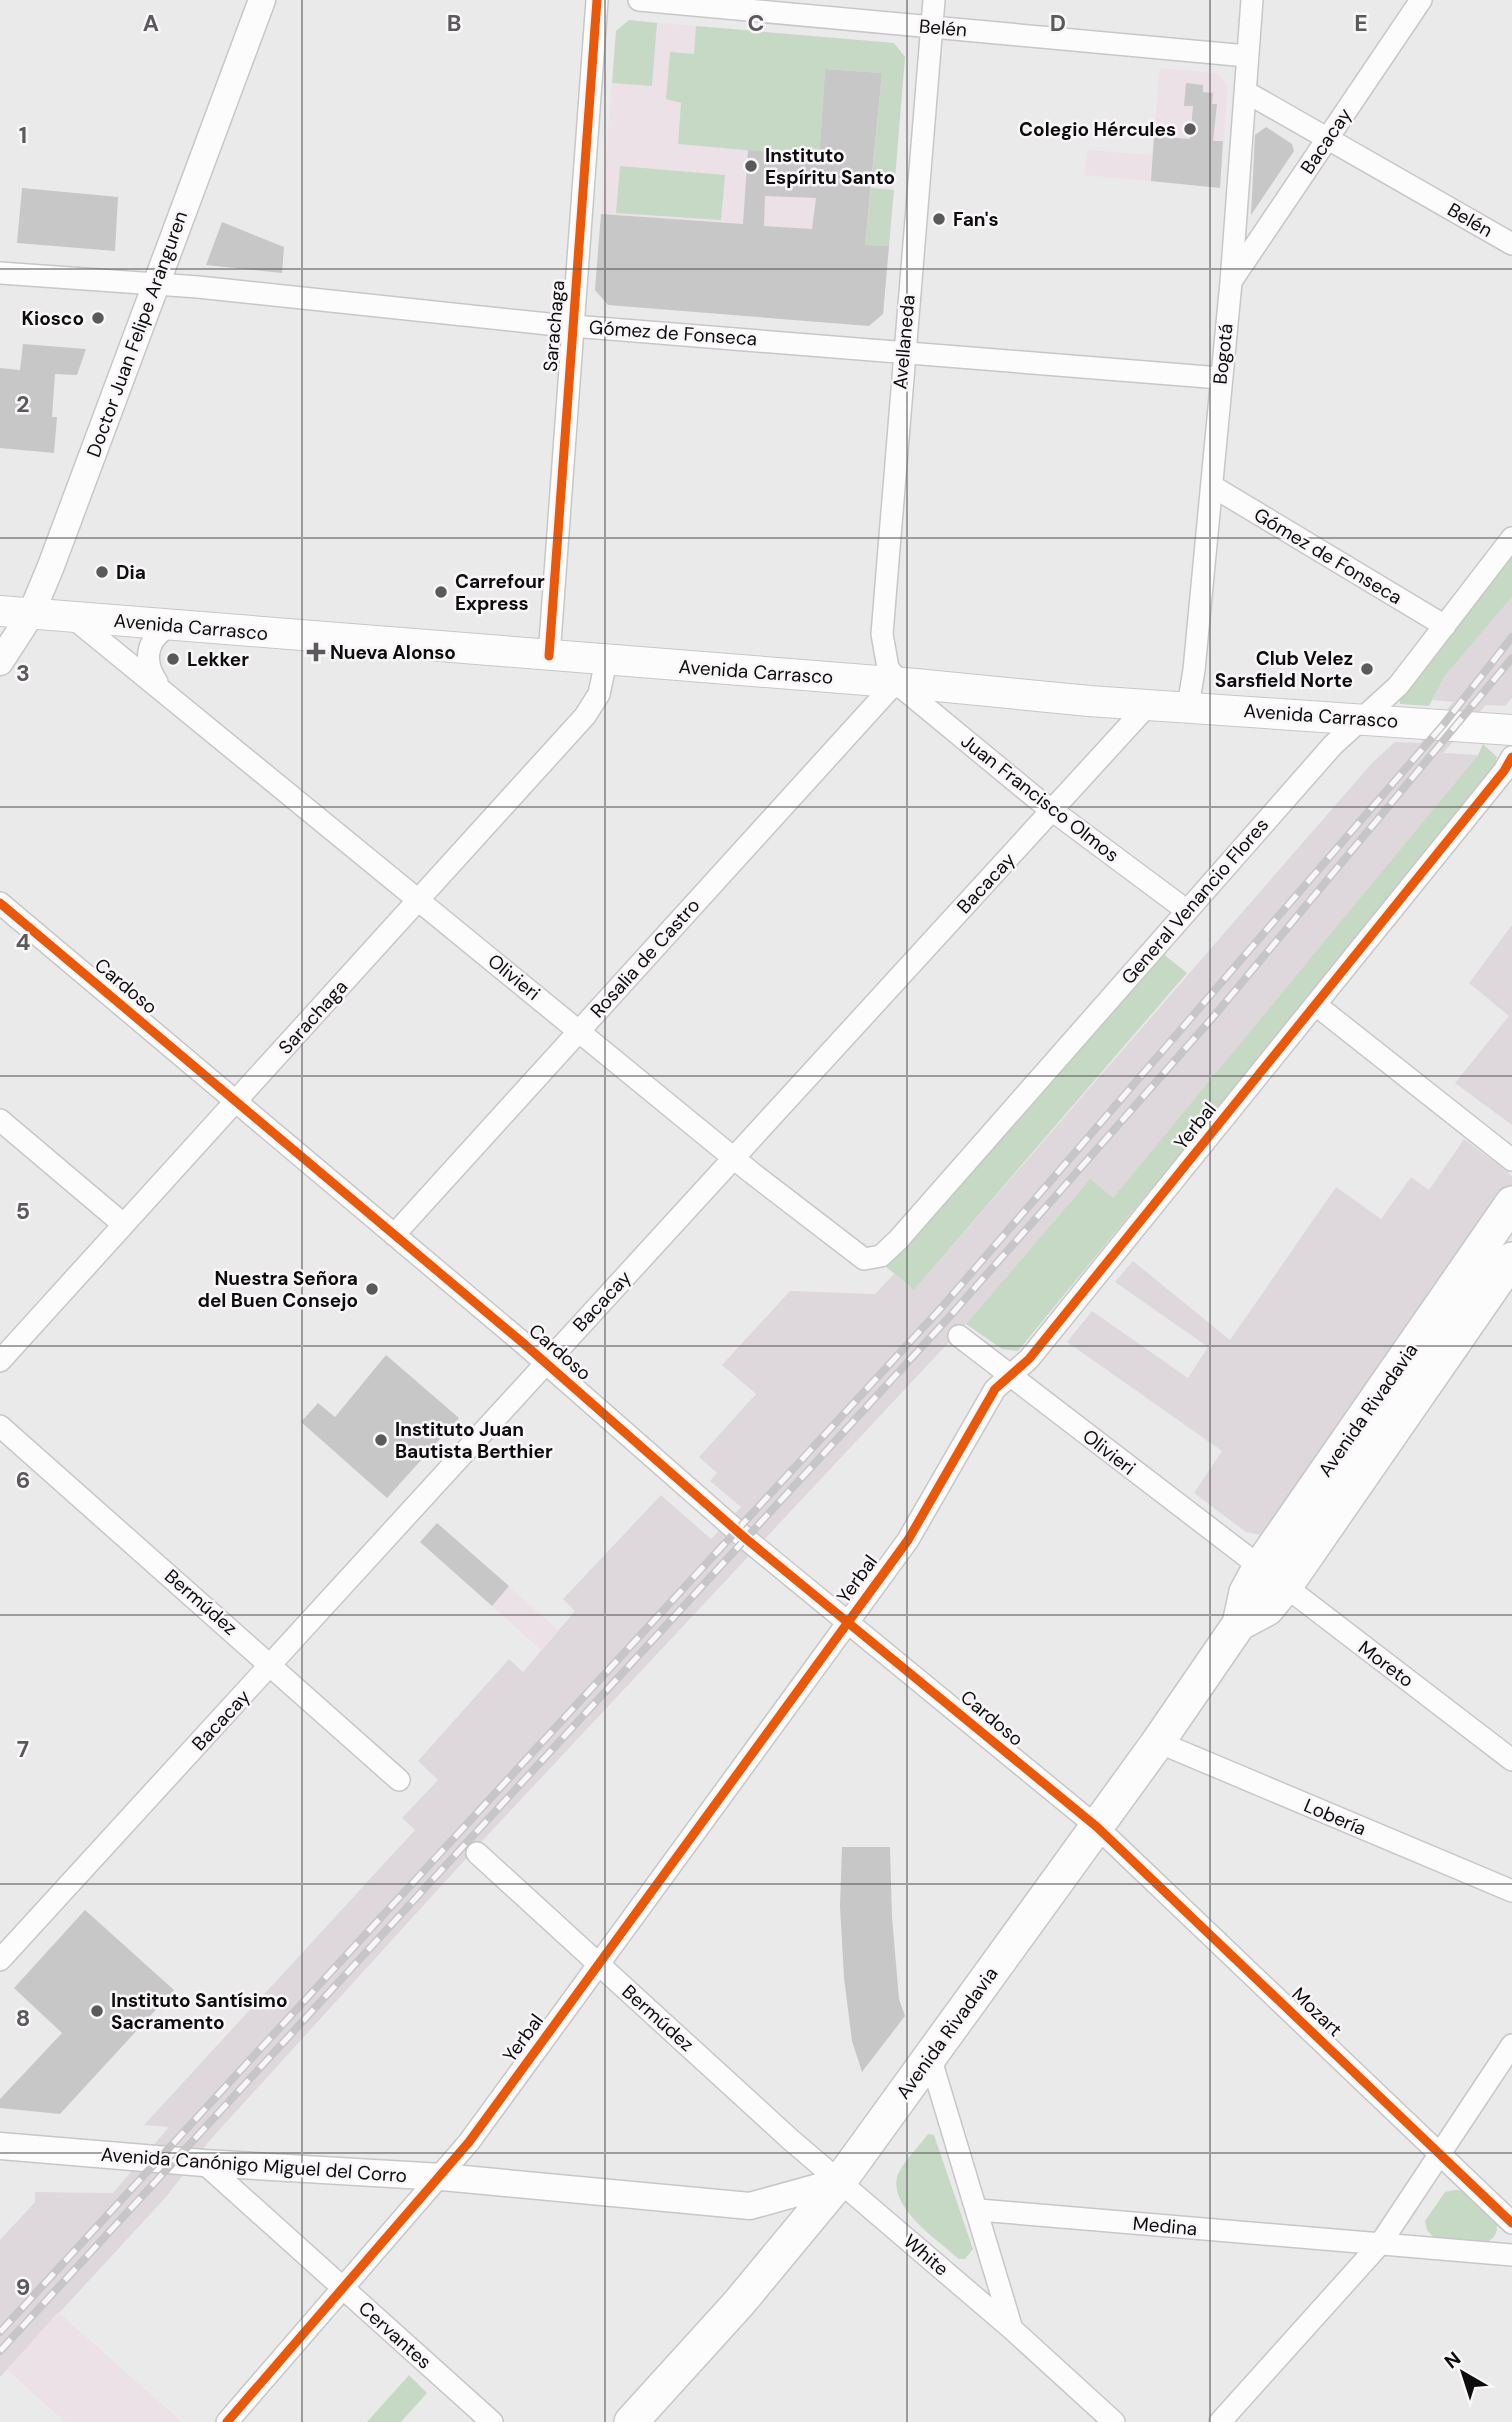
<svg xmlns="http://www.w3.org/2000/svg" width="1512" height="2422" font-family="'DM Sans',sans-serif">
	<style>
		.built { fill: #ded8dd }
		.education { fill: #ede1e8 }
		.green { fill: #c5d9c5 }
		.building { fill: #c8c7c8; fill-rule: evenodd }
		.lines { fill: none; stroke-linecap: round; stroke-linejoin: round }
		.minor-casing { stroke: #c8c7c8; stroke-width: 24 }
		.tertiary-casing { stroke: #c8c7c8; stroke-width: 29 }
		.secondary-casing { stroke: #c8c7c8; stroke-width: 32 }
		.primary-casing { stroke: #c8c7c8; stroke-width: 36 }
		.minor { stroke: #fcfcfc; stroke-width: 21 }
		.tertiary { stroke: #fcfcfc; stroke-width: 26 }
		.secondary { stroke: #fcfcfc; stroke-width: 30 }
		.primary { stroke: #fcfcfc; stroke-width: 33 }
		.rail-casing { stroke: #c7c6c6; stroke-width: 8 }
		.rail { stroke: #f9f6f9; stroke-width: 5; stroke-dasharray: 16; stroke-linecap: butt }
		.cycleway-casing { stroke: #f9f6f9; stroke-width: 13 }
		.cycleway { stroke: #e8590c; stroke-width: 9 }
		.grid { fill: none; stroke: #5b5a5b; stroke-width: 2; stroke-opacity: 0.55 }
		.poi-dot { fill: #5b5a5b; stroke: #f9f6f9; stroke-width: 2.5 }
		.labels { text-anchor: middle; dominant-baseline: central; stroke-width: 5; stroke-linejoin: round; paint-order: stroke }
		.street-label { font-size: 19px; fill: #0e0c0d; stroke: #f9f6f9 }
		.poi-label { font-size: 19px; font-weight: bold; fill: #0e0c0d; stroke: #f9f6f9; text-anchor: start }
		.grid-label { font-size: 23px; text-anchor: middle; font-weight: bold; fill: #5b5a5b; stroke: #f9f6f9; stroke-width: 5; stroke-linejoin: round; paint-order: stroke }
	</style>
	<rect width="100%" height="100%" fill="#ebeaeb"/>
	<path class="built" d="M1512,597V698L1505,706L1486,705L1443,753L1478,755L1113,1199L1089,1180L966,1324L483,1840L210,2140L166,2197L0,2377V2240L35,2202V2192L113,2193L169,2127L144,2125L415,1830L402,1818L438,1780L418,1761L509,1659L523,1672L575,1611L563,1599L661,1495L711,1539L741,1507L710,1481L717,1473L699,1457L756,1394L722,1365L790,1291L875,1294L894,1274L914,1290L1372,763L1395,742L1420,743L1453,702L1432,700L1444,677Z
		M1512,925V1125L1455,1083L1509,1016L1469,983Z
		M1464,1139L1508,1172L1512,1177V1200L1265,1536L1246,1532L1194,1493L1222,1451L1067,1342L1092,1311L1188,1378L1208,1347L1115,1282L1133,1261L1230,1340L1336,1187L1381,1219L1411,1177L1429,1190Z"/>
	<path class="education" d="M629,20L894,43L905,57L883,314L869,326L595,290L616,31Z
		M1160,68L1217,73L1228,86L1220,188L1084,175L1088,150L1152,155Z
		M437,1523L558,1630L541,1650L420,1542Z
		M58,2312L182,2422H65L7,2370Z"/>
	<path class="green" d="M629,20L657,23L652,86L612,83L616,31Z
		M696,26L894,43L905,57L895,179L872,178L882,73L825,69L819,160L768,157V152L678,144L681,103L666,99L670,52L694,54Z
		M620,166L725,175L721,220L616,213Z
		M871,188L894,190L889,246L865,245Z
		M1512,552V597L1444,677L1429,706L1400,704V696Z
		M1483,744L1497,757L1493,772L1018,1351L1002,1349L966,1324L1090,1179L1113,1198L1478,755Z
		M1162,953L1187,973L914,1290L885,1266Z
		M928,2134L934,2135L973,2249L965,2259H959C939,2241 886,2206 898,2174C904,2161 919,2146 928,2134Z
		M1456,2190L1465,2191L1496,2220C1504,2256 1454,2241 1434,2238L1427,2230L1425,2221L1445,2192Z
		M409,2375L427,2393L401,2422H367Z"/>
	<path class="building" d="M825,69L882,73L865,245L889,246L883,314L869,326L608,305L595,290L601,214L743,224L748,150L768,152V157L819,160ZM765,196L816,198L812,229L764,226Z
		M1186,83L1203,85V92L1213,93L1212,104H1217L1213,141H1223L1220,188L1151,181L1154,136L1190,139L1193,106H1184Z
		M1266,127L1292,144L1294,151L1251,215L1255,135Z
		M22,188L118,197L115,251L17,243Z
		M222,222L284,247L282,273L206,265Z
		M23,344L86,349L77,375L55,374L52,417H57L54,453L0,448V368L20,370Z
		M386,1355L459,1418L387,1498L301,1422L318,1403L335,1417Z
		M437,1523L509,1586L492,1606L420,1542Z
		M842,1847H890L892,1917L899,1999L905,2016L862,2072L852,2041L844,1978L840,1906Z
		M85,1910L174,1990L60,2114L0,2108V2099L62,2033L14,1988Z"/>
	<g class="lines">
		<defs>
			<path id="minor" d="M639,0L1247,56
				M934,0L882,634L888,668L906,691L1037,799L1186,910
				M1246,92L1512,244
				M0,273L198,287L548,324L1220,378
				M1232,280L1421,0
				M1212,486L1445,626
				M72,617L752,1173L864,1259L881,1256L898,1240L1333,745L1398,686L1512,538
				M549,656L597,0
				M157,682C141,659 148,633 175,625
				M1188,706L1194,670L1231,282L1252,0
				M0,903L523,1343L745,1538L1097,1827L1512,2223
				M1316,1005L1512,1160
				M0,1120L123,1224
				M394,1235L896,682
				M959,1336L1512,1760
				M0,1361L585,716L599,694L606,661
				M0,1426L399,1780
				M1158,1742L1512,1891
				M477,1853L791,2140L1012,2329L1114,2422
				M0,1960L1149,704
				M930,2057L1012,2329
				M204,2163L492,2422
				M979,2210L1512,2255
				M227,2422L469,2142L908,1540L995,1389L1029,1359L1504,771L1512,757
				M1220,2422L1380,2244L1512,2045"/>
			<path id="tertiary" d="M0,662L31,614L51,566L262,0
				M0,2146L204,2163L442,2177L750,2206L840,2181"/>
			<path id="secondary" d="M0,611L916,684L1089,701L1512,730"/>
			<path id="primary" d="M1239,1624L1267,1609L1285,1587L1512,1259
				M631,2422L739,2303L840,2181L1158,1742L1239,1624L1246,1592L1259,1568L1512,1203"/>
		</defs>
		<use href="#minor" class="minor-casing"/>
		<use href="#tertiary" class="tertiary-casing"/>
		<use href="#secondary" class="secondary-casing"/>
		<use href="#primary" class="primary-casing"/>
		<use href="#minor" class="minor"/>
		<use href="#tertiary" class="tertiary"/>
		<use href="#secondary" class="secondary"/>
		<use href="#primary" class="primary"/>
		<defs>
			<path id="rail" d="M0,2332L942,1307L1443,725L1512,637
				M0,2351L951,1315L1214,1016L1512,658"/>
		</defs>
		<use href="#rail" class="rail-casing"/>
		<use href="#rail" class="rail"/>
		<defs>
			<path id="cycleway" d="M549,656L597,0
				M0,903L523,1343L745,1538L1097,1827L1512,2223
				M227,2422L469,2142L908,1540L995,1389L1029,1359L1504,771L1512,757"/>
		</defs>
		<use href="#cycleway" class="cycleway-casing"/>
		<use href="#cycleway" class="cycleway"/>
	</g>
	<path class="grid" d="M302,0V2422M605,0V2422M907,0V2422M1210,0V2422M0,269H1512M0,538H1512M0,807H1512M0,1076H1512M0,1346H1512M0,1615H1512M0,1884H1512M0,2153H1512"/>
	<g class="poi-dot">
		<circle cx="1190" cy="129" r="7"/>
		<circle cx="751" cy="166" r="7"/>
		<circle cx="939" cy="219" r="7"/>
		<circle cx="98" cy="318" r="7"/>
		<circle cx="102" cy="572" r="7"/>
		<circle cx="441" cy="592" r="7"/>
		<path d="M312.5 641.5h7v7h7v7h-7v7h-7v-7h-7v-7h7z"/>
		<circle cx="173" cy="659" r="7"/>
		<circle cx="1367" cy="669" r="7"/>
		<circle cx="372" cy="1289" r="7"/>
		<circle cx="381" cy="1440" r="7"/>
		<circle cx="97" cy="2011" r="7"/>
	</g>
	<g class="labels">
		<g class="street-label">
			<text transform="translate(943 28) rotate(5)">Belén</text>
			<text transform="translate(1326 141) rotate(-56)">Bacacay</text>
			<text transform="translate(1470 220) rotate(30)">Belén</text>
			<text transform="translate(554 326) rotate(-85)">Sarachaga</text>
			<text transform="translate(673 333) rotate(4)">Gómez de Fonseca</text>
			<text transform="translate(137 334) rotate(-70)">Doctor Juan Felipe Aranguren</text>
			<text transform="translate(904 342) rotate(-85)">Avellaneda</text>
			<text transform="translate(1223 354) rotate(-84)">Bogotá</text>
			<text transform="translate(1328 556) rotate(31)">Gómez de Fonseca</text>
			<text transform="translate(191 627) rotate(5)">Avenida Carrasco</text>
			<text transform="translate(756 672) rotate(4)">Avenida Carrasco</text>
			<text transform="translate(1321 716) rotate(4)">Avenida Carrasco</text>
			<text transform="translate(1040 798) rotate(38)">Juan Francisco Olmos</text>
			<text transform="translate(986 883) rotate(-47)">Bacacay</text>
			<text transform="translate(1195 901) rotate(-49)">General Venancio Flores</text>
			<text transform="translate(645 958) rotate(-48)">Rosalia de Castro</text>
			<text transform="translate(514 977) rotate(39)">Olivieri</text>
			<text transform="translate(126 986) rotate(40)">Cardoso</text>
			<text transform="translate(313 1017) rotate(-48)">Sarachaga</text>
			<text transform="translate(1195 1126) rotate(-51)">Yerbal</text>
			<text transform="translate(602 1301) rotate(-47)">Bacacay</text>
			<text transform="translate(560 1352) rotate(41)">Cardoso</text>
			<text transform="translate(1368 1410) rotate(-55)">Avenida Rivadavia</text>
			<text transform="translate(1109 1452) rotate(38)">Olivieri</text>
			<text transform="translate(857 1579) rotate(-54)">Yerbal</text>
			<text transform="translate(201 1602) rotate(41)">Bermúdez</text>
			<text transform="translate(1386 1664) rotate(37)">Moreto</text>
			<text transform="translate(992 1718) rotate(40)">Cardoso</text>
			<text transform="translate(221 1720) rotate(-47)">Bacacay</text>
			<text transform="translate(1335 1817) rotate(23)">Lobería</text>
			<text transform="translate(1317 2012) rotate(44)">Mozart</text>
			<text transform="translate(658 2018) rotate(42)">Bermúdez</text>
			<text transform="translate(947 2033) rotate(-54)">Avenida Rivadavia</text>
			<text transform="translate(523 2038) rotate(-54)">Yerbal</text>
			<text transform="translate(254 2165) rotate(4)">Avenida Canónigo Miguel del Corro</text>
			<text transform="translate(1165 2226) rotate(5)">Medina</text>
			<text transform="translate(926 2255) rotate(41)">White</text>
			<text transform="translate(395 2335) rotate(42)">Cervantes</text>
		</g>
		<g class="poi-label">
			<text x="1176" y="129" text-anchor="end">Colegio Hércules</text>
			<text x="765" y="155">Instituto<tspan x="765" dy="22">Espíritu Santo</tspan></text>
			<text x="953" y="219">Fan's</text>
			<text x="84" y="318" text-anchor="end">Kiosco</text>
			<text x="116" y="572">Dia</text>
			<text x="455" y="581">Carrefour<tspan x="455" dy="22">Express</tspan></text>
			<text x="330" y="652">Nueva Alonso</text>
			<text x="1353" y="658" text-anchor="end">Club Velez<tspan x="1353" dy="22">Sarsfield Norte</tspan></text>
			<text x="187" y="659">Lekker</text>
			<text x="358" y="1278" text-anchor="end">Nuestra Señora<tspan x="358" dy="22">del Buen Consejo</tspan></text>
			<text x="395" y="1429">Instituto Juan<tspan x="395" dy="22">Bautista Berthier</tspan></text>
			<text x="111" y="2000">Instituto Santísimo<tspan x="111" dy="22">Sacramento</tspan></text>
		</g>
	</g>
	<g class="grid-label">
		<text x="151" y="31">A</text>
		<text x="454" y="31">B</text>
		<text x="756" y="31">C</text>
		<text x="1058" y="31">D</text>
		<text x="1361" y="31">E</text>
		<text x="23" y="143">1</text>
		<text x="23" y="412">2</text>
		<text x="23" y="681">3</text>
		<text x="23" y="950">4</text>
		<text x="23" y="1219">5</text>
		<text x="23" y="1488">6</text>
		<text x="23" y="1757">7</text>
		<text x="23" y="2026">8</text>
		<text x="23" y="2295">9</text>
	</g>
	<g transform="translate(1463 2373) rotate(321)" stroke="#f9f6f9" stroke-width="5" paint-order="stroke">
	<path d="M0-5L12 26L0 18L-12 26Z" fill="#0e0c0d"/>
	<text y="-10" font-size="19" font-weight="bold" text-anchor="middle" fill="#0e0c0d">N</text>
	</g>
</svg>
